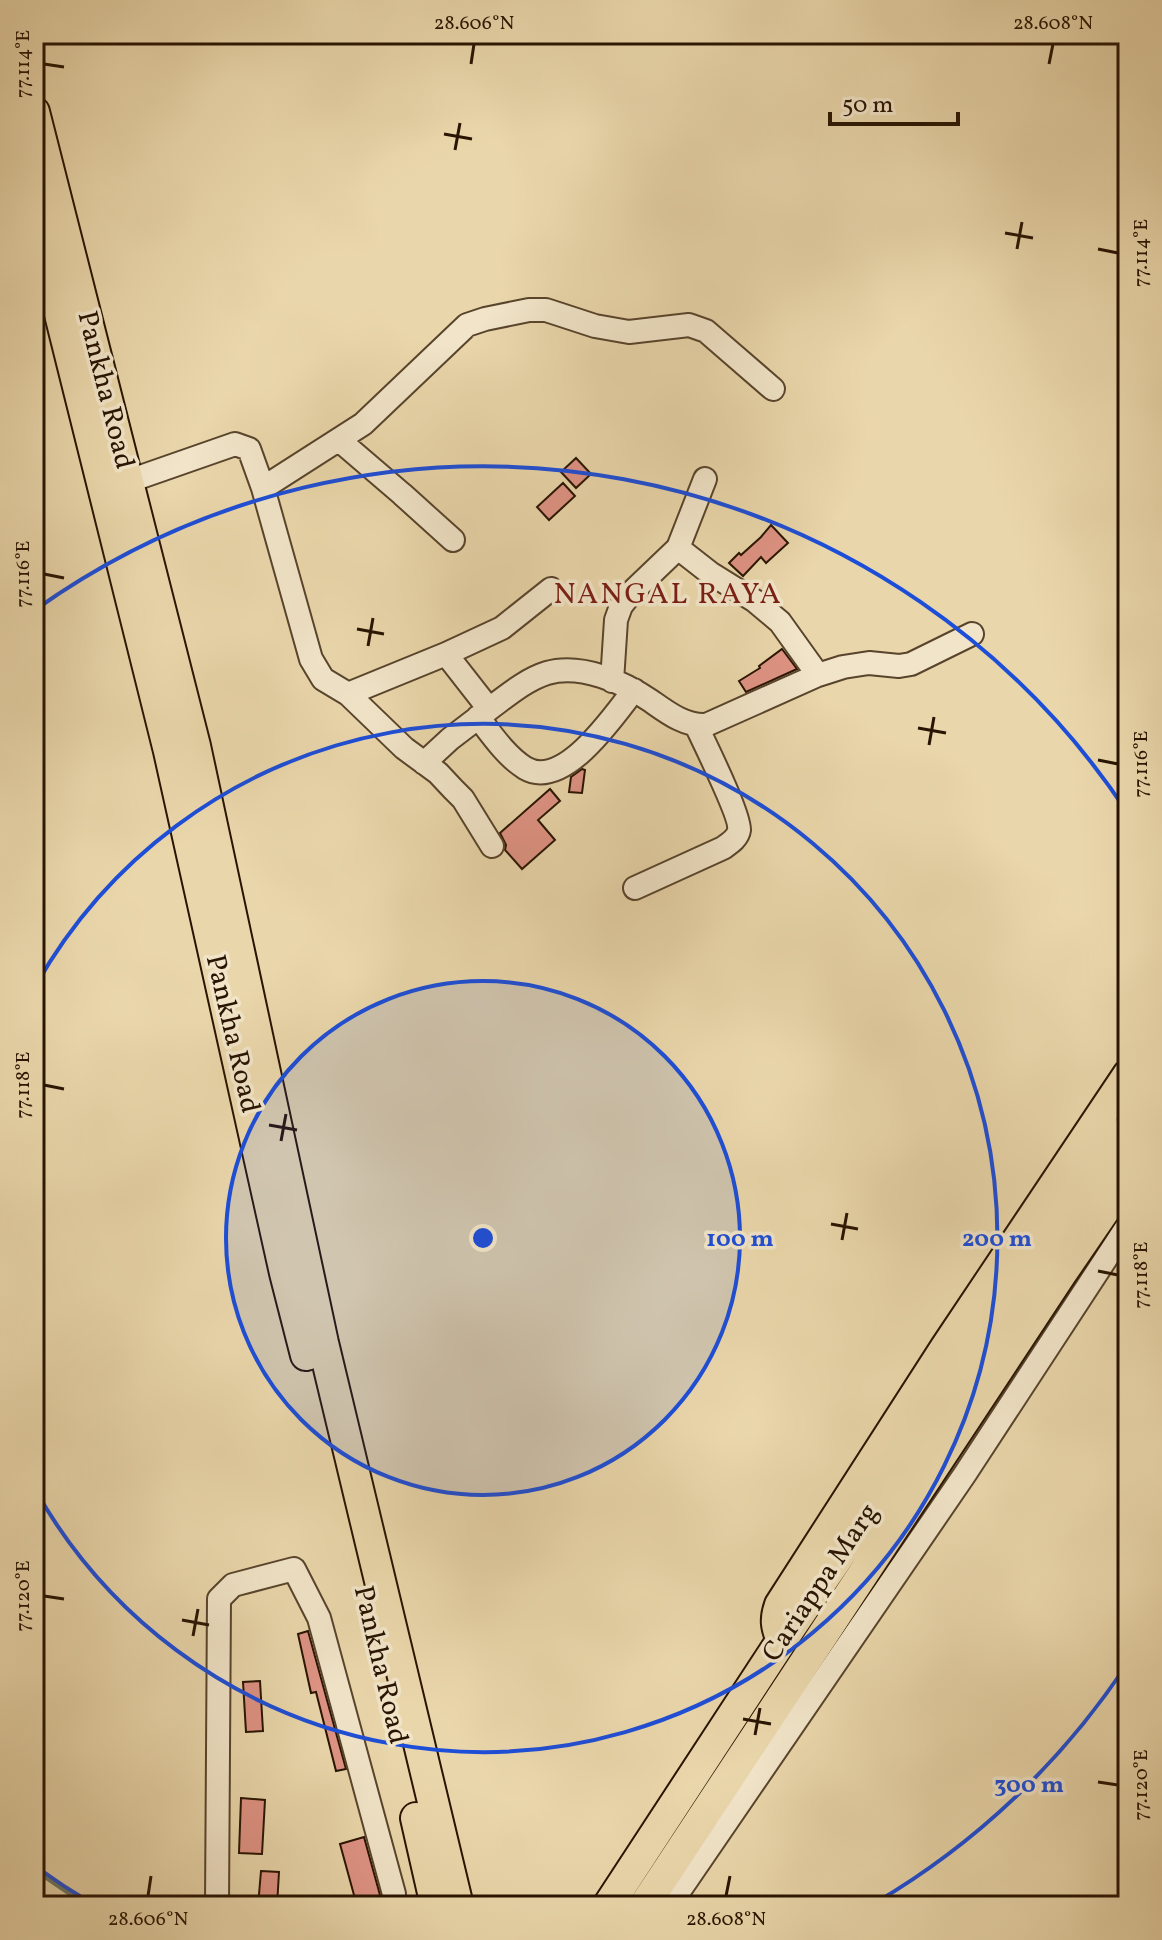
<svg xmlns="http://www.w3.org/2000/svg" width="1162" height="1940" font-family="Vollkorn,serif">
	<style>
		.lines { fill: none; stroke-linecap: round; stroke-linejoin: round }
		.stream { stroke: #6b7764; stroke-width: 5 }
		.building { fill: #df9384; stroke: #281402; stroke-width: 2 }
		.minor-casing { stroke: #58442c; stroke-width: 26 }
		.major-casing { stroke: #281402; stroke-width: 34 }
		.minor { stroke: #f1e4c8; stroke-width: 22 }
		.major { stroke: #e9d6aa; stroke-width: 30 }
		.ticks { fill: none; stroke: #281402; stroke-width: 3 }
		.ring { fill: none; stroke: #1d4ed8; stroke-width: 4 }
		.labels { text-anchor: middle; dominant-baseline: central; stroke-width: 7; stroke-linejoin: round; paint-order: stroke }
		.street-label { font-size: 28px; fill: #281402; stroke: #f1e4c8 }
		.neighbourhood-label { font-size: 30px; letter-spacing: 2px; fill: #7a1f14; stroke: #f1e4c8 }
		.centre { fill: #1d4ed8; stroke: #f1e4c8; stroke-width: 4 }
		.ring-label { font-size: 24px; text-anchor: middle; font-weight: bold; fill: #1d4ed8; stroke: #f1e4c8; stroke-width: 7; stroke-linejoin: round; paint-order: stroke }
		.neatline { fill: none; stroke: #281402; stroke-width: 3 }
		.ticks-label { font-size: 20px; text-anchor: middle; fill: #281402 }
	</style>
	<rect width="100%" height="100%" fill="#e9d6aa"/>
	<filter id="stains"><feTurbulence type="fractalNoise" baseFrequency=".0025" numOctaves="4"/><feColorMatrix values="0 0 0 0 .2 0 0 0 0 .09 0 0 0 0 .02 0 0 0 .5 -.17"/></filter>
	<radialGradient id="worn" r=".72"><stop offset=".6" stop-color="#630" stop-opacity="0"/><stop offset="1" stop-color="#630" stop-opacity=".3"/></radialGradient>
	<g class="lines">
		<path class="stream" d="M34,1869L88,1906"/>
	</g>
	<path class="building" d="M576,458L591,474L576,488L561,472Z
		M563,483L575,496L549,520L537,507Z
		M771,525L788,543L766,563L761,557L743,576L729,563L739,553L741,555L761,537Z
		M782,649L797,669L746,692L739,681L760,668L759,666Z
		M582,769L585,770L582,793L569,792L571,777Z
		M550,789L560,801L538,820L555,840L522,869L505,850L506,845L500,833Z
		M308,1631L346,1769L336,1771L316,1692L311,1693L298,1634Z
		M260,1681L263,1731L246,1732L243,1682Z
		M241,1798L265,1800L262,1854L239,1853Z
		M364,1837L380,1895L379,1899L357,1906L340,1844Z
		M261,1871L279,1872L277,1906H258Z"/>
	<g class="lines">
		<defs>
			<path id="minor" d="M339,440L402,494L453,540
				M116,484L129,481L235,444L249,449L263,488L363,424L467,325L485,319L529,310H546L595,326L629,332L689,325L706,331L773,389
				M263,488L311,659L323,679L348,694L446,654L489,709C507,696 525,680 547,673C581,663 623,682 651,701C668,713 685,726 706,725L818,675L843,667L869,663L899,666L911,664L972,634
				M678,548L710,573L755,601L780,622L818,675
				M446,654L502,628L551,589
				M612,681L616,620L621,606L632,592L678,548L705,479
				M348,694L404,748L438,773L453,789L463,799L492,846
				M478,717C491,734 506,756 525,768C564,791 614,715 634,690
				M424,763L450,739L488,710
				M635,888L723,848C730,843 738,838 739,830C741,817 704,742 696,725
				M217,1906L219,1599L233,1585L294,1569L319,1618L394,1894L392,1906
				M669,1906L965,1474L1128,1225"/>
			<path id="major" d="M34,112L195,746L323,1343L458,1906
				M34,210L169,751L285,1273L306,1355
				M782,1640C776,1627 775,1619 780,1605L946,1347L1128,1075
				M416,1818L436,1906
				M608,1906L782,1640L1128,1129
				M644,1906L1061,1274L1128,1176"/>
		</defs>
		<use href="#minor" class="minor-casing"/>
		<use href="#major" class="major-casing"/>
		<use href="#minor" class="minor"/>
		<use href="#major" class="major"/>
	</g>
	<path class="ticks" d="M44,64L64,67M471,64L474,44M1049,64L1053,44M444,134L472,139M455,150L460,123M1005,233L1033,238M1017,249L1022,222M1098,249L1118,253M44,574L64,578M357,629L384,634M368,646L373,618M918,728L946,733M929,745L934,717M1098,760L1118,764M44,1085L64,1089M269,1125L297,1130M281,1141L286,1114M831,1224L858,1229M842,1240L847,1213M1098,1271L1118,1275M44,1596L64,1599M182,1620L209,1625M193,1636L198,1609M743,1719L771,1724M755,1735L760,1708M1098,1782L1118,1785M148,1896L151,1876M726,1896L730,1876"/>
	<circle cx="483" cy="1238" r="257" fill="#1d4ed8" fill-opacity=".12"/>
	<g class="ring">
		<circle cx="483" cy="1238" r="257"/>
		<path d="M36 985A514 514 0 1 1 36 1491"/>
		<path d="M1127 1664A772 772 0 0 1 875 1903M91 1903A772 772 0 0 1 35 1866M35 610A772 772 0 0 1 1127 812"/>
	</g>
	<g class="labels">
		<g class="street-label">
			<text transform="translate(105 390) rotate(76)">Pankha Road</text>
			<text transform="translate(232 1034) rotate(77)">Pankha Road</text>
			<text transform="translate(821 1583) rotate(-56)">Cariappa Marg</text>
			<text transform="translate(380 1665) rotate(77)">Pankha Road</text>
		</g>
		<g class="neighbourhood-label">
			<text x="668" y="595">NANGAL RAYA</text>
		</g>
	</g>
	<circle cx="483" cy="1238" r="12" class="centre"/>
	<g class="ring-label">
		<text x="740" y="1246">100 m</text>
		<text x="997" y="1246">200 m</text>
		<text x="1029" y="1792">300 m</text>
	</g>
	<rect width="1162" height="1940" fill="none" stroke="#e9d6aa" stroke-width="88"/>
	<path d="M830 112v12h128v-12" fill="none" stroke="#281402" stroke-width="4"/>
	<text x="842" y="112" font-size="24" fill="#281402" stroke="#f1e4c8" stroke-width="6" paint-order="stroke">50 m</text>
	<rect x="44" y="44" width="1074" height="1852" class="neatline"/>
	<g class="ticks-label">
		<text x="474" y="29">28.606°N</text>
		<text x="1053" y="29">28.608°N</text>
		<text transform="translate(22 64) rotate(-90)" y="7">77.114°E</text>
		<text transform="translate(1140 253) rotate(-90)" y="7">77.114°E</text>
		<text transform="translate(22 574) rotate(-90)" y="7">77.116°E</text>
		<text transform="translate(1140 764) rotate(-90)" y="7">77.116°E</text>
		<text transform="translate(22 1085) rotate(-90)" y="7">77.118°E</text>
		<text transform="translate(1140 1275) rotate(-90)" y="7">77.118°E</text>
		<text transform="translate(22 1596) rotate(-90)" y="7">77.120°E</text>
		<text transform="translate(1140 1785) rotate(-90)" y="7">77.120°E</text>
		<text x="148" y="1925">28.606°N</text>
		<text x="726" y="1925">28.608°N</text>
	</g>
	<rect width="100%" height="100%" filter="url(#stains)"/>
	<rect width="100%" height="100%" fill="url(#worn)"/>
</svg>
